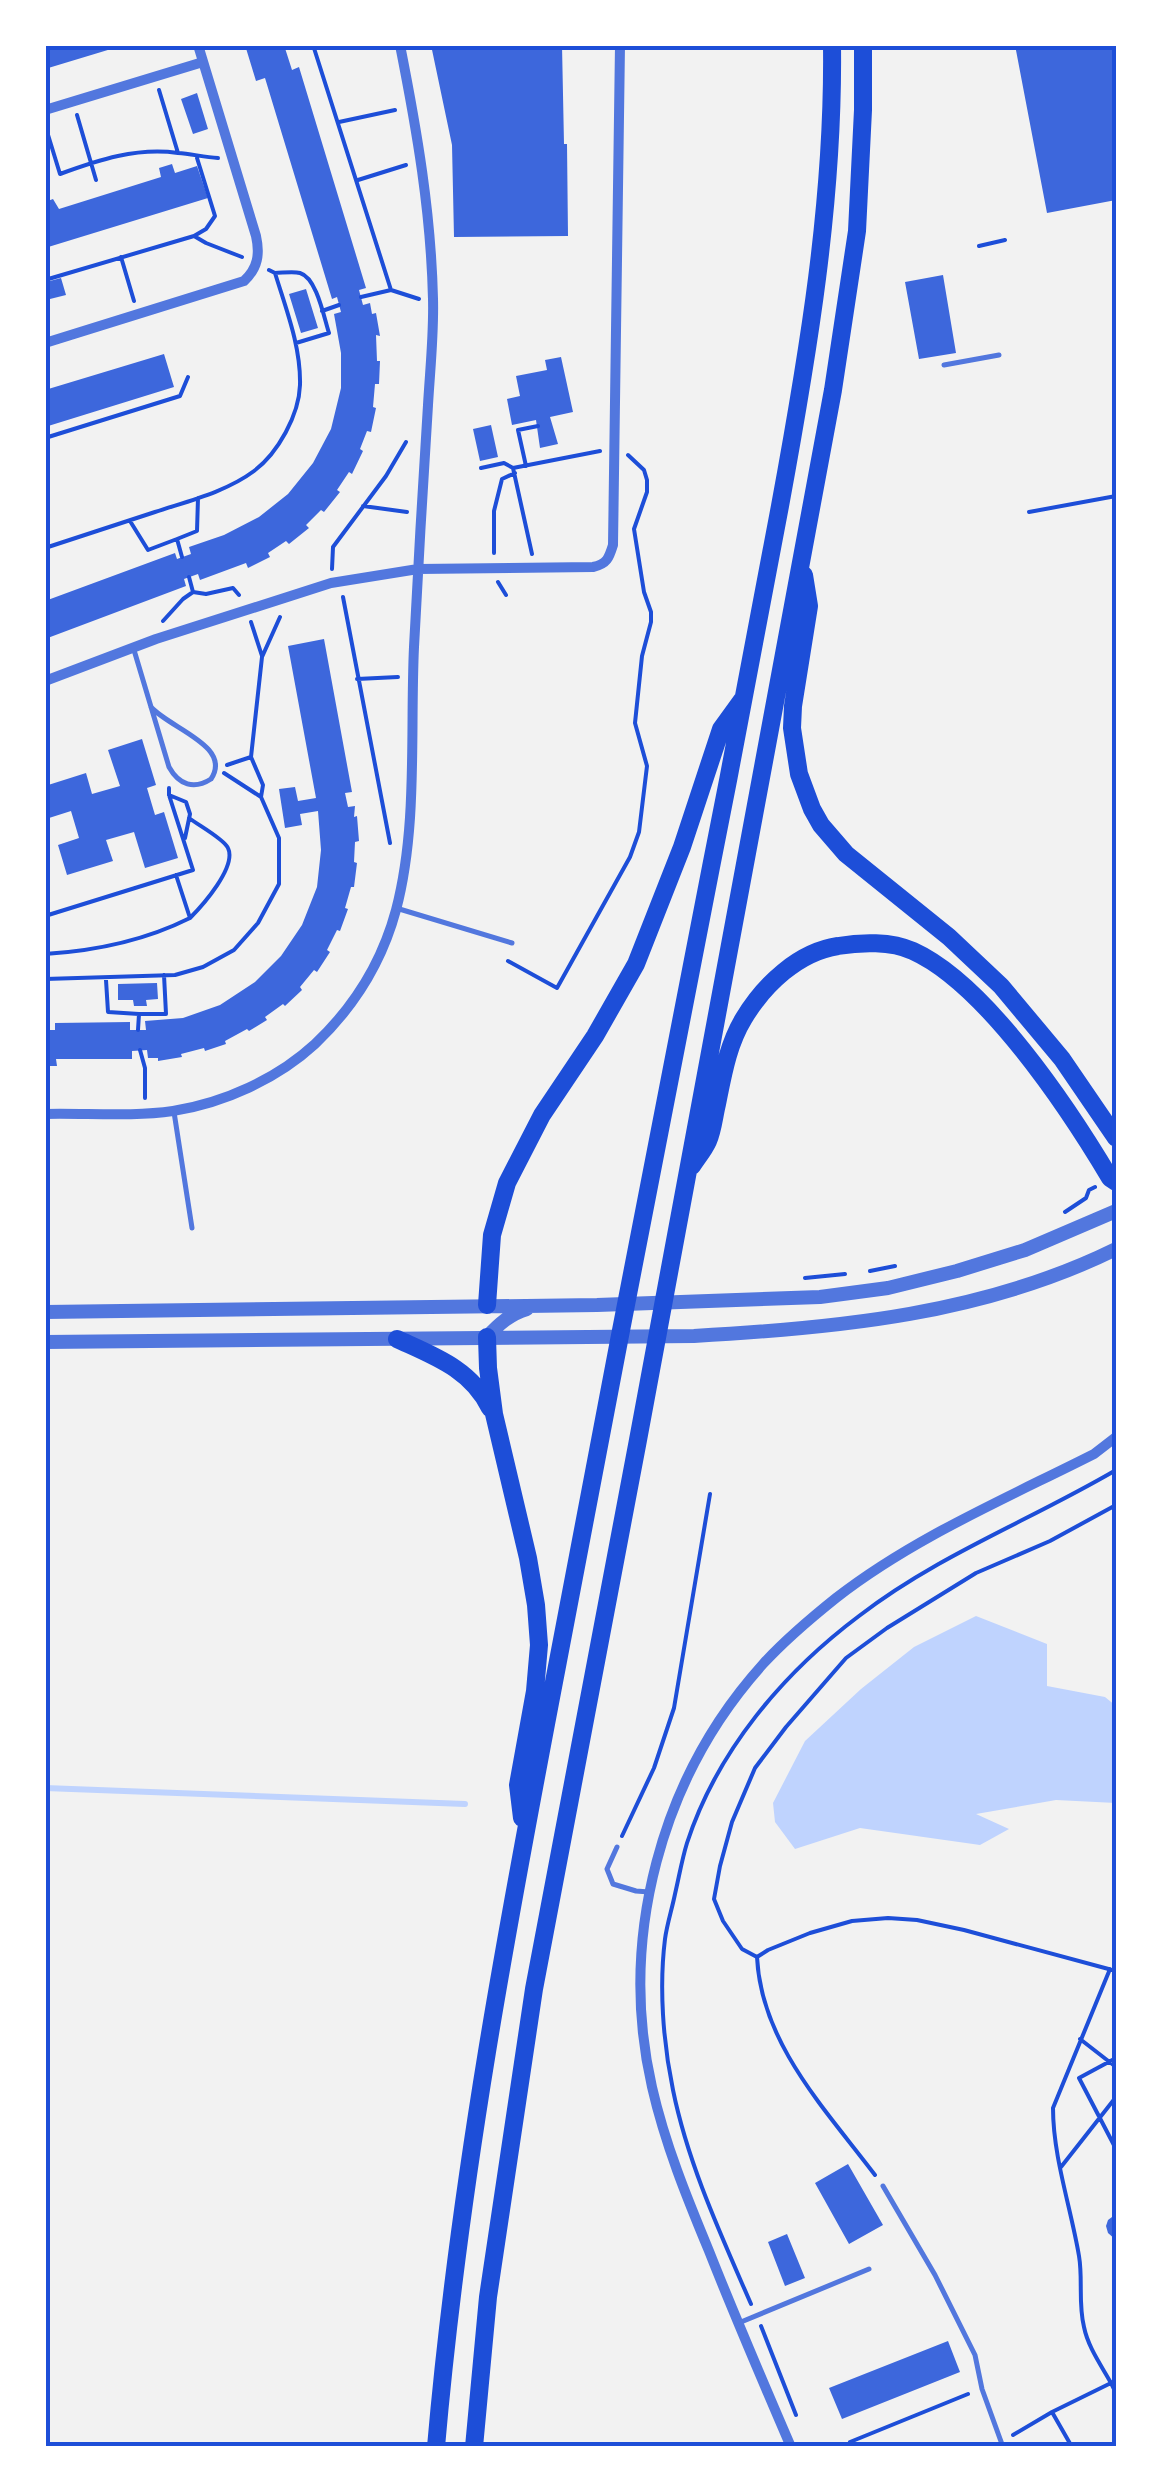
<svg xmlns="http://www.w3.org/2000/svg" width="1161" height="2492" font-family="Signika,sans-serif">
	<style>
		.water { fill: #bfd3fe }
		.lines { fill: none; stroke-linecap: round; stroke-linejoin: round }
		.stream { stroke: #bfd3fe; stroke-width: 6 }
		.building { fill: #3d67dc }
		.path { stroke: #1d4ed8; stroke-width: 4 }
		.service { stroke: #5277de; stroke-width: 5 }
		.minor { stroke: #5277de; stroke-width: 10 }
		.tertiary { stroke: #5277de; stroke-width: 14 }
		.trunk { stroke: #1d4ed8; stroke-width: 18 }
		.neatline { fill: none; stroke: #1d4ed8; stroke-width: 4 }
	</style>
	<rect width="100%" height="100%" fill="#f2f2f2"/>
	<path class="water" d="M976,1616L1047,1644V1686L1105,1697L1116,1706V1803L1056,1800L976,1814L1009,1829L980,1845L860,1828L795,1849L775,1822L773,1803L805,1741L861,1689L914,1647Z"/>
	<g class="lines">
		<path class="stream" d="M45,1788L465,1804"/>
	</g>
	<path class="building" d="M45,45H121V46L45,69Z
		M245,45H284L292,70L299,67L366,288L359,290L363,305L370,303L372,314L376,313L380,336L376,335L377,361H380L379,384H375L373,407L376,408L371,432L367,431L360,449L363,451L352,474L349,472L337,490L340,492L324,512L321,510L306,525L309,528L289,544L286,541L268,553L270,557L248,568L246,563L200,580L198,574L184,579L186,586L45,639V601L175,553L177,559L191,554L189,547L224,535L259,517L288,494L313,463L331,429L341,388V353L334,314L341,312L337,297L332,299L265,78L256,81Z
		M431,45H562L564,144H567L568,236L454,237L452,145Z
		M1015,45H1116V200L1047,213Z
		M197,93L208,129L193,134L181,99Z
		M172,164L175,173L197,166L208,198L45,248V202L53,199L59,209L161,177L159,168Z
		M943,275L956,353L919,359L905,282Z
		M61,278L66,295L50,299L46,282Z
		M306,289L318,328L301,333L289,294Z
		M164,354L174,387L45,427V390Z
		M561,357L573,412L550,417L558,444L540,448L536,420L512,425L507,399L520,396L516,376L547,370L545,360Z
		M491,425L498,457L480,461L473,429Z
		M324,639L352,792L345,793L348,807L355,806L354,817L357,816L359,841L355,842L354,862L357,863L354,887H351L345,908L348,909L340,931L337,930L327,950L330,952L317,972L314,970L300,987L302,990L285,1006L283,1004L265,1017L267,1020L249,1031L247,1029L225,1041L226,1044L205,1051L204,1048L181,1054L182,1057L158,1061V1058H148L147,1050L132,1051V1059H56L57,1066H45V1030H55V1023L130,1022V1030H146L145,1021L183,1018L220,1005L255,982L281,956L302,925L317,887L321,850L318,811L300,814L302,825L285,828L279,789L295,787L298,801L316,798L288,646Z
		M142,739L156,785L147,788L155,815L164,812L178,858L145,868L134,832L106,840L113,861L67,875L58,845L79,838L71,811L49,818L45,804V786L86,773L92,794L120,786L108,750Z
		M157,983L158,999L146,1000L147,1006H134L133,1000H118V984Z
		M848,2164L883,2225L849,2244L815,2183Z
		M1116,2214V2240L1108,2233L1106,2226L1108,2220Z
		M787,2234L805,2278L785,2286L768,2242Z
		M948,2341L960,2372L842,2419L829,2388Z"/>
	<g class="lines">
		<path class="path" d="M313,45L391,290
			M159,90L178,153
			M77,115L96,180
			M339,122L395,110
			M45,125L60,174C98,160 137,147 178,153C191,154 204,157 218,158
			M358,180L406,165
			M194,236L206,229L215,216L197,158
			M979,246L1005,240
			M121,257L134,301
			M275,273C282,273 293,271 300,273C317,278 324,318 329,333L296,343
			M45,280L194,236L206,243L242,257
			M361,297L391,290L419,299
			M322,311L339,305
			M45,438L180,396L188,377
			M526,466L518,430L538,426
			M481,468L504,463L513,468L532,554
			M513,468L600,451
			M363,506L407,512
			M1029,512L1116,496
			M130,521L148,550L177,539
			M45,548C82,536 118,524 155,512C188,501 226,492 254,471C278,453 299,415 300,385C301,347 286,309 275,273L269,270
			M494,553V511L502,479L515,473
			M182,557L177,539L197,531L198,498
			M332,569L333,547L386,476L406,442
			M498,582L506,595
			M193,592L206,594L233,588L239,595
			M343,597L390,843
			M163,621L183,599L193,592L189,577
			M251,622L262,656
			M357,679L398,677
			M227,765L251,757
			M224,773L261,797
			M169,795L186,802L190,814L185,838
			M176,875L190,918C202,906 237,867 228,848C224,839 198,825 189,818
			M45,916L193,870L169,795V788
			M45,954C94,951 146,940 190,918
			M508,961L557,988L630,857L639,832L647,766L635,723L642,656L651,622V612L644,592L634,529L647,492V480L644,470L628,455
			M45,979L175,975L203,967L234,950L258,923L279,884V838L261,797L263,785L251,757L262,657L280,617
			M106,980L108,1012L139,1014L138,1030
			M139,1014H166L164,975
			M140,1050L145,1068V1098
			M1065,1212L1086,1198L1089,1190L1095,1187
			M870,1271L895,1266
			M805,1278L845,1274
			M622,1836L654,1768L674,1708L710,1494
			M757,1957L742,1949L723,1921L714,1899L720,1866L732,1822L755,1768L786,1727L846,1658L887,1628L976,1573L1050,1541L1116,1505
			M1080,2039L1116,2067
			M1116,2058L1079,2078L1116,2149
			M1061,2167L1116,2097
			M875,2175C826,2110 761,2043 757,1957L768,1950L810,1933L852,1921L888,1918L917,1920L964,1930L1116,1971
			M751,2304C721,2235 688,2164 673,2090C663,2042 659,1987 665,1939C667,1924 672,1909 675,1894C679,1877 682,1859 687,1843C717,1751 783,1673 859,1616C938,1555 1031,1520 1116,1470
			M761,2326L796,2415
			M1116,2380L1111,2383L1116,2393
			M1052,2412L1072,2447
			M1013,2435L1052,2412L1111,2383C1101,2365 1088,2347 1084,2327C1078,2303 1083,2279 1079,2256C1071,2208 1053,2157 1053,2108L1110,1969
			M853,2447L850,2442L968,2394"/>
		<path class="service" d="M944,365L999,355
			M134,650L169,767C179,785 194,790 211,779C233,746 169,728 151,707
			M396,908L512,943
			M174,1112L192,1228
			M617,1847L607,1869L613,1884L636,1891L649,1892
			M883,2186L935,2275L975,2355L982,2389L1003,2447
			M741,2322L869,2269"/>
		<path class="minor" d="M45,110L203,62
			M45,343L244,281C258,268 260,254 256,236L198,45
			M45,681L156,639L331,583L418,569L593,567C607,564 609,558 613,545L620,45
			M45,1114C87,1113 132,1117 173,1111C224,1103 277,1079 315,1044C354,1007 382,962 396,910C418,827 410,732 414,647C418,566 423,486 428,405C430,370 434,334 433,299C431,212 417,131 400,45
			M791,2447C763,2382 735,2317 709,2251C687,2198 665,2144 652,2087C618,1938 661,1777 763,1664C785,1640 811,1618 836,1598C913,1538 1007,1498 1094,1454L1116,1437"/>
		<path class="tertiary" d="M45,1312L597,1305L820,1297L888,1288L957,1271L1025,1250L1116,1211
			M487,1337C499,1324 510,1314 527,1309
			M45,1342L694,1336C839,1328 984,1314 1116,1249"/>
		<path class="trunk" d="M804,575L809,606L793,706L792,728L799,774L812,809L821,825L846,854L949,937L1001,986L1062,1059L1116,1138
			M692,1166C697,1158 704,1150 708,1141C713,1130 714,1116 717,1104C723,1074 728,1044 744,1018C764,985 798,952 838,946C861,942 891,941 913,951C986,984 1069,1109 1110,1178L1116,1182
			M487,1305L492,1235L507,1183L542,1115L595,1036L636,964L682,847L721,729L742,700
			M487,1337L488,1368L494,1414L528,1558L536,1605L539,1645L535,1691L518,1785L522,1818
			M397,1339C434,1356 471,1369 490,1408
			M436,2447C459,2182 508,1922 558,1661C608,1396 659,1132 711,867C735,747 757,627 780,506C808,354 834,200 832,45
			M474,2447L488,2297L534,1989L638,1440L833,390L857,231L863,110V45"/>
	</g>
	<rect width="1161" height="2492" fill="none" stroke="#ffffff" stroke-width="95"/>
	<rect x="48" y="48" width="1066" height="2396" class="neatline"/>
</svg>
